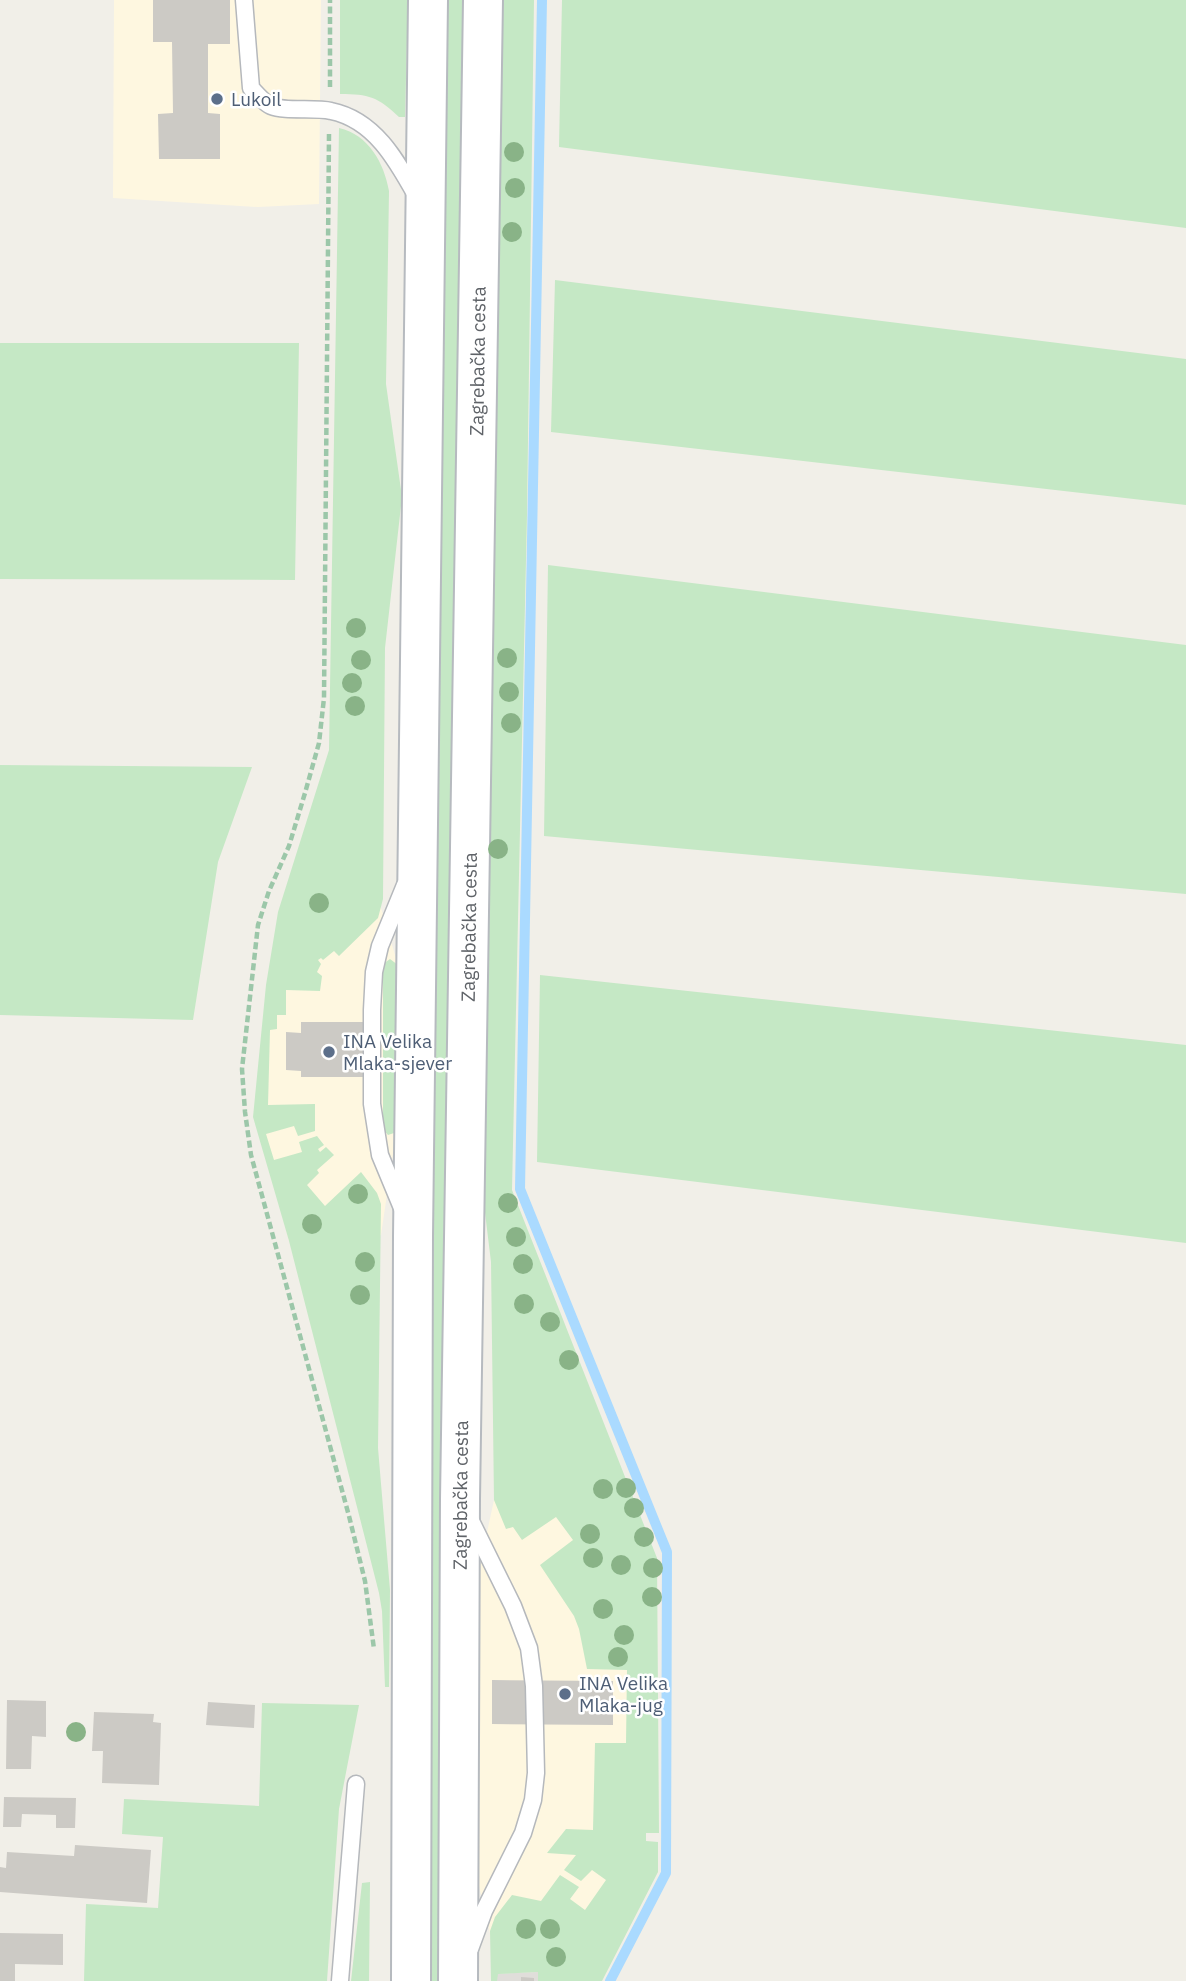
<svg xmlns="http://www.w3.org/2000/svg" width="1186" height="1981" font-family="'IBM Plex Sans',sans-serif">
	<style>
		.commercial { fill: #fef7e0 }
		.industrial { fill: #e0deda }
		.green { fill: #c5e8c5 }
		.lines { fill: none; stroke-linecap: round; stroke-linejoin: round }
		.stream { stroke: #aadaff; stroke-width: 10 }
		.building { fill: #cccac5 }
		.service-casing { stroke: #b5b8bc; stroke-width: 19 }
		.secondary-casing { stroke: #b6babf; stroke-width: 42 }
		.path { stroke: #9cc7a9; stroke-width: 4.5; stroke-dasharray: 7 3.5; stroke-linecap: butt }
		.service { stroke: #fff; stroke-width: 16 }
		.secondary { stroke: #fff; stroke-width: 38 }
		.tree { fill: #89b387 }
		.service-dot { fill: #5c6f8a; stroke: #fff; stroke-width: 2.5 }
		.labels { text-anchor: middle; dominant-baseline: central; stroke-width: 5; stroke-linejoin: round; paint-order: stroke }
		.service-label { font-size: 19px; fill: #4e5e75; stroke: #fff; text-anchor: start }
		.street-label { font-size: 19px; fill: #5f6368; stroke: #fff }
	</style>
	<rect width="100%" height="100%" fill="#f1efe8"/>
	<path class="commercial" d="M114,0H321L319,204L258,207L113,198Z
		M378,898L398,965L397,1127L381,1235L289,1241L256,1116L281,915Z
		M494,1464L642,1576L637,1579L641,1585L644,1584L653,1618L602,1951L492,1942L476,1873L479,1569L494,1500Z"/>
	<path class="industrial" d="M538,1972V1981H491V1974Z"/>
	<path class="green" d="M340,0H408L405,117H399C378,97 369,94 340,94Z
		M446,0H467L444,1209L438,1981H429L432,1208Z
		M498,0H534L527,515L512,1190L657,1558L659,1833H646V1841L658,1842V1872L602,1981H538V1972L498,1974L497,1981H491L490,1931L495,1917L512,1895L541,1901L560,1875L579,1887L570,1899L585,1910L606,1880L592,1870L581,1881L564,1870L576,1855L547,1853L566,1829L593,1830L595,1743H626L627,1670L587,1669L579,1629L574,1616L540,1565L573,1540L556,1517L522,1540L513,1527L506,1529L494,1500L491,1262L482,1188Z
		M562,0H1186V228L559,147Z
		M339,128C369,135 384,163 389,191L386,384L402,497L385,648L383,899L378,918L339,956L334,951L323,960L321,958L318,960L321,964L317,972L322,976L320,991L286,990V1015H277V1029L270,1030L268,1105L315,1104V1131L298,1136L294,1126L266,1134L274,1160L302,1152L299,1142L317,1136L324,1145L318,1149L320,1152L326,1147L334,1155L317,1170L319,1173L307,1185L325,1206L361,1172L377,1193L381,1204L378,1448L390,1590L389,1687H385L382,1611L379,1593L289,1241L253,1117L266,985L278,912L329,750Z
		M555,280L1186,359V505L551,432Z
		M0,343H299L295,580L0,579Z
		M548,565L1186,645V894L544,836Z
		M0,765L252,767L218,862L193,1020L0,1015Z
		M390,959L398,965L397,1127L394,1133L388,1135L383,1129V964Z
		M540,975L1186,1045V1243L537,1162Z
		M262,1703L359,1705L339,1809L327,1981H84L86,1904L158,1908L163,1837L122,1834L124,1799L259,1806Z
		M370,1882L369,1981H351L362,1883Z"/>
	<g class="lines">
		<path class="stream" d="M542,0L520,1189L667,1552L666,1873L610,1981"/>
	</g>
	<path class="building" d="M153,0H230V44H208V113L220,114V159H159L158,114L173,113L172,42H153Z
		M301,1022H366V1077H301V1071L286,1070V1032L301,1033Z
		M492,1680L613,1681V1725L492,1724Z
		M7,1700L46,1701V1737L32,1736L31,1769H6Z
		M208,1702L255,1705L254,1728L206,1725Z
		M94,1712L154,1714L153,1722L161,1723L159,1785L102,1783L103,1751H92Z
		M4,1797L76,1798L75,1828H56V1815L22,1814L21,1827H3Z
		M75,1845L151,1850L147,1903L0,1892V1867L6,1868L7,1852L74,1856Z
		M0,1933L63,1934V1965L15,1964V1981H0Z
		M521,1977L534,1978V1981H521Z"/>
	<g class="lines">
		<defs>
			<path id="service" d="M244,0L251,88C256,93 264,103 271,106C285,112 315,107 331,111C375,120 397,161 417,197
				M402,1208L380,1155L372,1104V1010L374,972L380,946L405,885
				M470,1519L513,1606L529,1648L534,1686L536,1773L533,1800L523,1833L484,1911L470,1949
				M340,1981L356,1784"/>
			<g id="secondary">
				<path d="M411,1981L413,1236L428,0"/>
				<path id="s1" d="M458,1981L460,1499L483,0"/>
			</g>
		</defs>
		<use href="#service" class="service-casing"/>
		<use href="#secondary" class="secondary-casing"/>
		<path class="path" d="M330,87V0
			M329,134L324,698L319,743L305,793L289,846L269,891L258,925L242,1069L245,1112L251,1155L349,1516L365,1581L374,1649"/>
		<use href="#service" class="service"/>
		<use href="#secondary" class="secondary"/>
	</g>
	<g class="tree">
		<circle cx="514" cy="152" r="10"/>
		<circle cx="515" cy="188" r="10"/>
		<circle cx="512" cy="232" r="10"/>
		<circle cx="356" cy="628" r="10"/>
		<circle cx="507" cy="658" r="10"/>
		<circle cx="361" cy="660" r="10"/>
		<circle cx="352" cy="683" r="10"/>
		<circle cx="509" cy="692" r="10"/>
		<circle cx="355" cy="706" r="10"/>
		<circle cx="511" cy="723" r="10"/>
		<circle cx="498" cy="849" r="10"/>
		<circle cx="319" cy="903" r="10"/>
		<circle cx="358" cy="1194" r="10"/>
		<circle cx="508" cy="1203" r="10"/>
		<circle cx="312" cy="1224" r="10"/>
		<circle cx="516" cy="1237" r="10"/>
		<circle cx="365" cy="1262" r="10"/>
		<circle cx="523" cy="1264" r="10"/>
		<circle cx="360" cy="1295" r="10"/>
		<circle cx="524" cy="1304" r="10"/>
		<circle cx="550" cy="1322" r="10"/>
		<circle cx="569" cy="1360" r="10"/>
		<circle cx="626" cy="1488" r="10"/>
		<circle cx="603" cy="1489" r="10"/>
		<circle cx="634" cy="1508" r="10"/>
		<circle cx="590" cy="1534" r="10"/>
		<circle cx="644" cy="1537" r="10"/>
		<circle cx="593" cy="1558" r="10"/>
		<circle cx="621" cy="1565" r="10"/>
		<circle cx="653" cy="1568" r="10"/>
		<circle cx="652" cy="1597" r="10"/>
		<circle cx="603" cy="1609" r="10"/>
		<circle cx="624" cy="1635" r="10"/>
		<circle cx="618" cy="1657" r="10"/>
		<circle cx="76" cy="1732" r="10"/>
		<circle cx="526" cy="1929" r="10"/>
		<circle cx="550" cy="1929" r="10"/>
		<circle cx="556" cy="1957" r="10"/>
	</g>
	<g class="service-dot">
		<circle cx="217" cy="99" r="7"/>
		<circle cx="329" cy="1052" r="7"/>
		<circle cx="565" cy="1694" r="7"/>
	</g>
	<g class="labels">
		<g class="service-label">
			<text x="231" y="99">Lukoil</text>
			<text x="343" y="1041">INA Velika<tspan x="343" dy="22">Mlaka-sjever</tspan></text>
			<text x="579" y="1683">INA Velika<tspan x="579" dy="22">Mlaka-jug</tspan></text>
		</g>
		<g class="street-label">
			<text stroke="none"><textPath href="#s1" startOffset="1620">Zagrebačka cesta</textPath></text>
			<text stroke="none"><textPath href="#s1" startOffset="1054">Zagrebačka cesta</textPath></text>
			<text stroke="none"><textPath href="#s1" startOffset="486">Zagrebačka cesta</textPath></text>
		</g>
	</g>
</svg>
